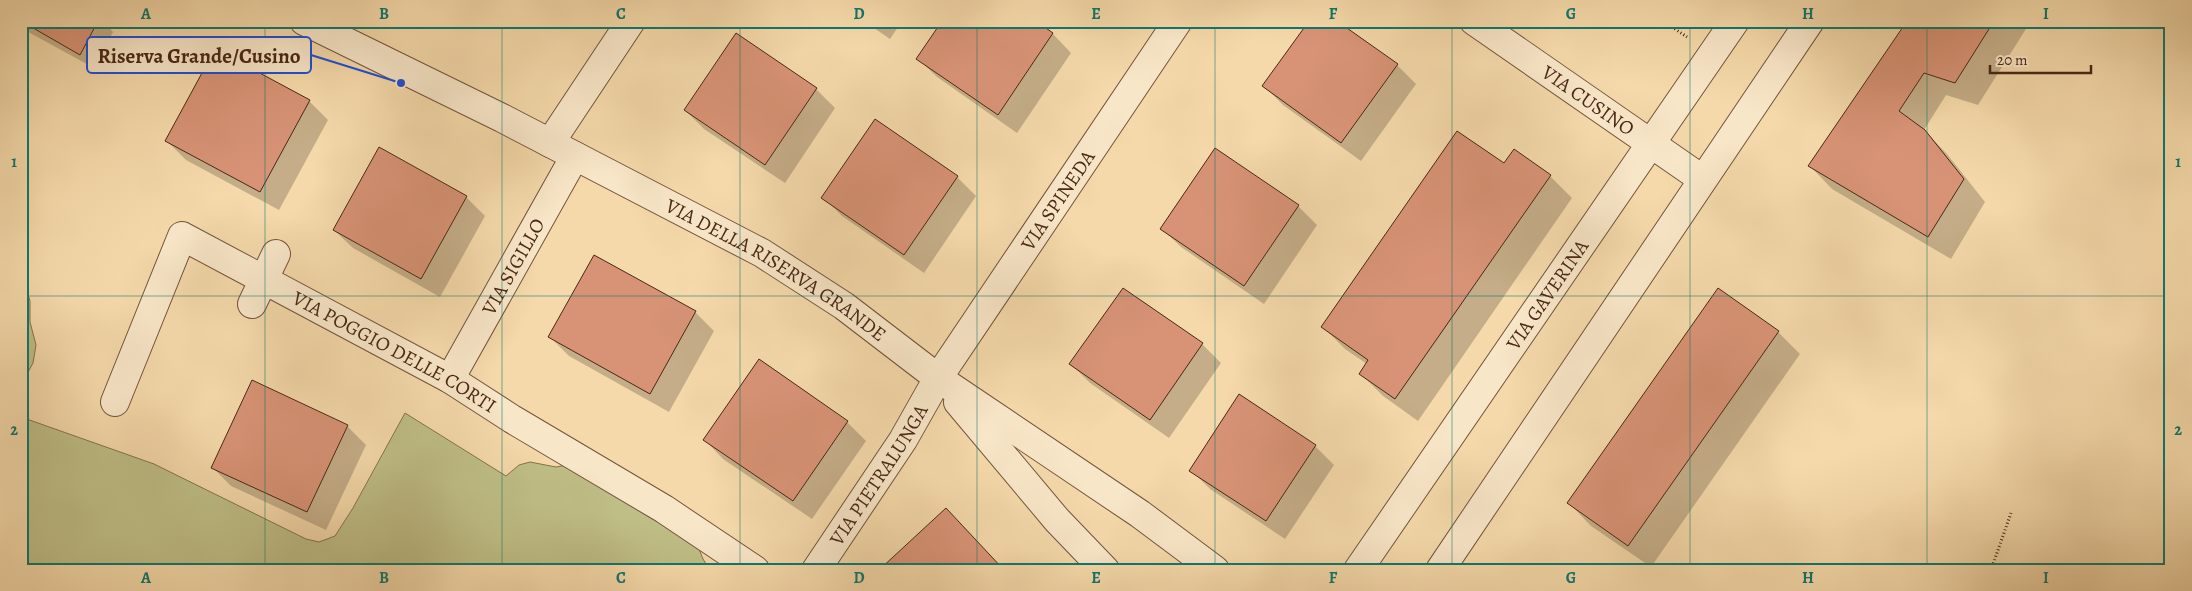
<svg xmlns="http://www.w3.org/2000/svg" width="2192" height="591" font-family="Alegreya,serif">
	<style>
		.green { fill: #bfbe86; stroke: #84734e }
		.shadow { fill: #0003 }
		.building { fill: #d89376; stroke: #492816 }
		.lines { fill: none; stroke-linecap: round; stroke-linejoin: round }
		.minor-casing { stroke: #74543b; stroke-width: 30 }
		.path { stroke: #492816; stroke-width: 3; stroke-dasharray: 1 2.5; stroke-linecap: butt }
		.minor { stroke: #f8e6c8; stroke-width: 28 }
		.grid { fill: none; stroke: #0f766e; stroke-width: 1; stroke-opacity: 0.55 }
		.labels { text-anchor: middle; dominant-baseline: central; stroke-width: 4; stroke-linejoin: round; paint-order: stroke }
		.street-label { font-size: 20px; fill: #492816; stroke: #f8e6c8 }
		.leader { fill: none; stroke: #1d4ed8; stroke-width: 2 }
		.callout-dot { fill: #1d4ed8; stroke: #f8e6c8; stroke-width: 2 }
		.callout { fill: #f8e6c8; stroke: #1d4ed8; stroke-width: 2 }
		.callout-label { font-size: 21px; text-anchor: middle; font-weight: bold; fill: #492816 }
		.neatline { fill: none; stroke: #0f766e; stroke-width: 2 }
		.grid-label { font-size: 16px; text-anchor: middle; font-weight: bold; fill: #0f766e }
	</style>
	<rect width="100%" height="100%" fill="#f5d9aa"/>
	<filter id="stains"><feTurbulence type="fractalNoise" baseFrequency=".004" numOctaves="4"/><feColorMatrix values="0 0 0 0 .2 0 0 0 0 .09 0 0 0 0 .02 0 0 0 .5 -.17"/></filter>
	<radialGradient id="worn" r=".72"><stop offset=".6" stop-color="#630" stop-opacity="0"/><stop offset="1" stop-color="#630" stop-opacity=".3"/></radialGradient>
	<path class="green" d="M21,283L25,284L30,301V322L36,345L33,363L21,385Z
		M405,413L506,476L519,465L530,462L556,467L567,465L697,544L703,559L710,570H21V417L154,464L306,539L319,542L335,536L353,508Z"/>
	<path class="shadow" d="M21,21H103L113,32L94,68L21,28Z
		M864,21H902L890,39Z
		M1034,21L1053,34L1071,53L1017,133L937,77L918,59Z
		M1574,21H1583L1580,26Z
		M1908,21H2031L1978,105L1946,95L1924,130L1947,154L1985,202L1951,259L1832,189L1810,166Z
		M736,35L816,89L835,108L785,183L704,129L685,110Z
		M1397,65L1416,84L1361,161L1283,105L1264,86Z
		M309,101L328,120L279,210L186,160L167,141Z
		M875,121L957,177L976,196L924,273L842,216L823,197Z
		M1215,150L1298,206L1317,225L1264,304L1181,247L1162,229Z
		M1504,165L1550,176L1572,198L1418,421L1383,396L1361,374L1367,364L1345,349L1323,327Z
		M466,197L485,216L440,297L353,248L334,230Z
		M695,312L714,331L669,412L569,356L550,337Z
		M1778,332L1800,354L1651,567L1591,526L1569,503Z
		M1202,344L1221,363L1169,438L1090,383L1071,364Z
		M847,422L866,441L812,519L723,459L705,440Z
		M347,426L366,445L326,530L231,486L213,468Z
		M1315,446L1334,465L1285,539L1210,489L1191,470Z"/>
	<path class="building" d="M21,21H98L80,55Z
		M942,21H1036L1053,33L998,115L916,59Z
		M1309,21H1337L1398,64L1341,143L1262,86Z
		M1907,21H1994L1955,83L1924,73L1899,111L1925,130L1964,179L1928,237L1808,166Z
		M736,33L817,88L765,165L684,110Z
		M215,49L310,100L260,192L165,141Z
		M875,119L958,176L904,255L821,198Z
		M1457,131L1504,163L1514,149L1551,175L1395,399L1359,374L1368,360L1321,327Z
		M379,147L467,196L421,279L333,230Z
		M1215,148L1299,205L1244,286L1160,229Z
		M594,255L696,311L650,394L548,337Z
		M1123,288L1203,343L1150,420L1069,364Z
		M1718,288L1779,331L1628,546L1567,503Z
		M759,359L848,421L793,501L703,440Z
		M252,380L348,425L307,512L211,468Z
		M1239,394L1316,445L1266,521L1189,471Z
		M946,508L1004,570H879Z"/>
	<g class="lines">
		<defs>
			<g id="minor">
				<path id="s1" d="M304,21L502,118L762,253L844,306L938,378L1140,514L1215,570"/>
				<path id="s2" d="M1474,21L1702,179"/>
				<path d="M550,143L631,21"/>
				<path d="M252,304L276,254"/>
				<path id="s3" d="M450,379L575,156"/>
				<path id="s4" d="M115,402L182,236L450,379L512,419L664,509L755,570"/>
				<path d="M958,402L1057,520L1105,570"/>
				<path id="s5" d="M816,570L903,440L938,378L1178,21"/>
				<path id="s6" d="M1358,570L1735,21"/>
				<path d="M1440,570L1810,21"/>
			</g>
		</defs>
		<use href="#minor" class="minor-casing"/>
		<path class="path" d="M1663,21L1687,37
			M1991,570L2011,513"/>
		<use href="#minor" class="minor"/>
	</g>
	<path class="grid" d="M265,21V570M502,21V570M740,21V570M977,21V570M1215,21V570M1452,21V570M1690,21V570M1927,21V570M21,296H2171"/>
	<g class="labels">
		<g class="street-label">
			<text stroke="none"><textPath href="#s2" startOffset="139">VIA CUSINO</textPath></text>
			<text stroke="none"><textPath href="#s5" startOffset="442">VIA SPINEDA</textPath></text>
			<text stroke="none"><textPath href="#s3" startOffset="129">VIA SIGILLO</textPath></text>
			<text stroke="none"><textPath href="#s1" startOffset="534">VIA DELLA RISERVA GRANDE</textPath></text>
			<text stroke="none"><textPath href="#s6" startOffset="334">VIA GAVERINA</textPath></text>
			<text stroke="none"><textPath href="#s4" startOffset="421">VIA POGGIO DELLE CORTI</textPath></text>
			<text stroke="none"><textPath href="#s5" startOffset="114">VIA PIETRALUNGA</textPath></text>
		</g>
	</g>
	<path class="leader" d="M401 83L311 55"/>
	<circle class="callout-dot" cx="401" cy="83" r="5"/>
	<rect class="callout" x="87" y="37" width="224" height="36" rx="5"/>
	<g class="callout-label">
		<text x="199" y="63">Riserva Grande/Cusino</text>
	</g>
	<rect width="2192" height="591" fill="none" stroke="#f5d9aa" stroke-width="55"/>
	<path d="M1990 65v8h101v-8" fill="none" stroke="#492816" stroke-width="2.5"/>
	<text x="1997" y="65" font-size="15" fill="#492816" stroke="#f8e6c8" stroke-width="4" paint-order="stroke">20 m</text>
	<rect x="28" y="28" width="2136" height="536" class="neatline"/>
	<g class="grid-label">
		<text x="146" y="19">A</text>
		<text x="384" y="19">B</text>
		<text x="621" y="19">C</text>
		<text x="859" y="19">D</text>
		<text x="1096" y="19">E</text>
		<text x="1333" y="19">F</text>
		<text x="1571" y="19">G</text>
		<text x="1808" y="19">H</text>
		<text x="2046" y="19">I</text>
		<text x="14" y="167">1</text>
		<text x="2178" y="167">1</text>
		<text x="14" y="435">2</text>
		<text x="2178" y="435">2</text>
		<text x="146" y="583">A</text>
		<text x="384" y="583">B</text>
		<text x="621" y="583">C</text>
		<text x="859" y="583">D</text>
		<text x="1096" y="583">E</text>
		<text x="1333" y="583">F</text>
		<text x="1571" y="583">G</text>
		<text x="1808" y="583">H</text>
		<text x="2046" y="583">I</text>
	</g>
	<rect width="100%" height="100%" filter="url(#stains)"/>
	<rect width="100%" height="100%" fill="url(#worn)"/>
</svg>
